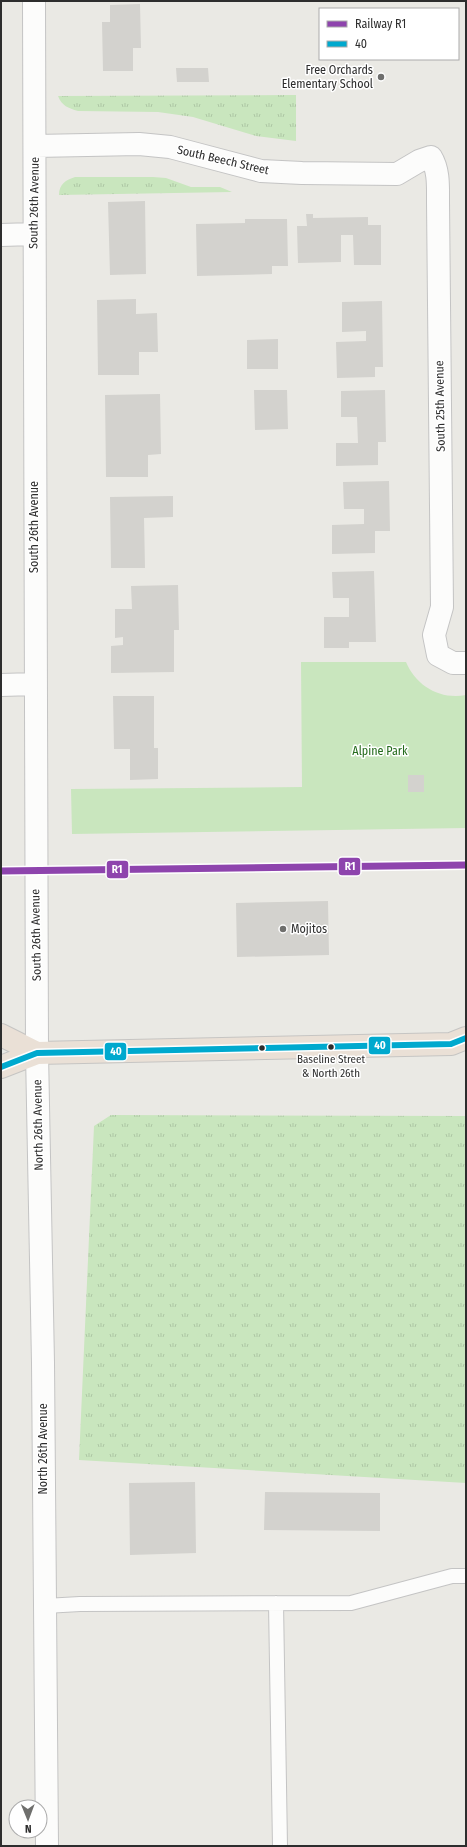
<svg xmlns="http://www.w3.org/2000/svg" width="467" height="1847" font-family="'Fira Sans Condensed',sans-serif">
	<style>
		.grass { fill: url(#grass-tufts) }
		.park { fill: #c9e6be }
		.building { fill: #d3d2ce }
		.lines { fill: none; stroke-linecap: round; stroke-linejoin: round }
		.lane-casing { stroke: #c4c4c4; stroke-width: 16 }
		.street-casing { stroke: #c4c4c4; stroke-width: 24 }
		.secondary-casing { stroke: #c4c4c4; stroke-width: 24 }
		.highway-casing { stroke: #c6c5c3; stroke-width: 24 }
		.lane { stroke: #fcfcfb; stroke-width: 14 }
		.street { stroke: #fcfcfb; stroke-width: 22 }
		.secondary { stroke: #fcfcfb; stroke-width: 22 }
		.highway { stroke: #eae0d6; stroke-width: 22 }
		.bus-1-casing { stroke: #fff; stroke-width: 9 }
		.bus-1 { stroke: #00a9ce; stroke-width: 6 }
		.rail-1-casing { stroke: #fff; stroke-width: 10 }
		.rail-1 { stroke: #8e44ad; stroke-width: 7 }
		.poi-dot { fill: #6f6f6d; stroke: #fff; stroke-width: 1.5 }
		.bus-dot { fill: #2d2d2d; stroke: #fff; stroke-width: 1.5 }
		.labels { text-anchor: middle; dominant-baseline: central; stroke-width: 3; stroke-linejoin: round; paint-order: stroke }
		.bus-label { font-size: 11px; fill: #2d2d2d; stroke: #fff }
		.poi-label { font-size: 12px; fill: #2d2d2d; stroke: #fff; text-anchor: end }
		.street-label { font-size: 12px; fill: #2d2d2d; stroke: #fff }
		.park-label { font-size: 12px; fill: #246b1c; stroke: #fff }
		.line-badge { stroke: #fff; stroke-width: 1.5 }
		.badge-label { font-size: 11px; text-anchor: middle; font-weight: bold; fill: #fff }
	</style>
	<defs>
		<pattern id="grass-tufts" width="24" height="20" patternUnits="userSpaceOnUse"><rect width="24" height="20" fill="#c9e6be"/><path d="M3 7l-1-3M5 7V3M7 7l1-3M15 17l-1-3M17 17v-4M19 17l1-3" fill="none" stroke="#adc6a4"/></pattern>
	</defs>
	<rect width="100%" height="100%" fill="#eae9e4"/>
	<path class="grass" d="M296,95V141L256,136L193,117L158,112L78,111C68,108 62,106 58,96Z
		M75,177H153L166,178L191,187H220L232,192L59,195C59,184 66,180 75,177Z
		M111,1115L466,1116V1483L79,1460L94,1126Z"/>
	<path class="park" d="M301,662H406C416,686 440,700 466,695V828L72,834L71,789L302,787Z"/>
	<path class="building" d="M140,4L141,48H133V71H103L102,22H110V5Z
		M176,68H208L209,82H177Z
		M145,201L146,274L110,275L108,202Z
		M306,214H313V218L368,217V225H381V265H354L353,235H341V262L298,263L297,226H307Z
		M245,219H287L288,266H272V274L197,276L196,224L245,223Z
		M136,299V314L157,313L158,352H139V375H98L97,300Z
		M382,301L383,367H375V377L337,378L336,342L366,341V331L342,332V302Z
		M278,339V369H247V340Z
		M254,390H287L288,429L255,430Z
		M385,390L386,442H378V465L336,466V443H358L357,417H341V391Z
		M160,394L161,454L148,455V477H106L105,395Z
		M389,481L390,531H375V553L332,554V525L364,524V509H344L343,482Z
		M173,496V517L144,518L145,568H111L110,497Z
		M374,571L376,642H349V648H324V617H349V598H333L332,572Z
		M178,585L179,630H174V672L111,673V646L123,645V637L115,638V609H132L131,586Z
		M113,696H154V748H158V779L130,780V749H114Z
		M408,775H424V792H408Z
		M328,901L329,955L237,957L236,903Z
		M195,1482L196,1553L130,1555L129,1483Z
		M265,1492L380,1493V1531L264,1530Z"/>
	<g class="lines">
		<defs>
			<path id="lane" d="M276,1603L280,1846
				M45,1606L80,1604L351,1603L452,1576H466"/>
			<path id="street" d="M34,1L37,1053
				M35,146L139,144L170,147L261,171L302,173L397,174L419,161L431,157C439,170 438,186 438,202L442,607L434,635L438,655L453,663H466
				M1,235L34,234
				M1,685L35,684"/>
			<path id="secondary" d="M37,1053L43,1363L47,1846"/>
			<path id="highway" d="M1,1035L37,1053
				M1,1067L37,1053L451,1044L466,1038"/>
		</defs>
		<use href="#lane" class="lane-casing"/>
		<use href="#street" class="street-casing"/>
		<use href="#secondary" class="secondary-casing"/>
		<use href="#highway" class="highway-casing"/>
		<use href="#lane" class="lane"/>
		<use href="#street" class="street"/>
		<use href="#secondary" class="secondary"/>
		<use href="#highway" class="highway"/>
		<defs>
			<path id="bus-1" d="M1,1067L37,1053L451,1044L466,1038"/>
		</defs>
		<use href="#bus-1" class="bus-1-casing"/>
		<use href="#bus-1" class="bus-1"/>
		<defs>
			<path id="rail-1" d="M1,871L466,865"/>
		</defs>
		<use href="#rail-1" class="rail-1-casing"/>
		<use href="#rail-1" class="rail-1"/>
	</g>
	<g class="poi-dot">
		<circle cx="381" cy="77" r="4"/>
		<circle cx="283" cy="929" r="4"/>
	</g>
	<g class="bus-dot">
		<circle cx="331" cy="1047" r="3.5"/>
		<circle cx="262" cy="1048" r="3.5"/>
	</g>
	<g class="labels">
		<g class="bus-label">
			<text x="331" y="1059">Baseline Street<tspan x="331" dy="14">&amp; North 26th</tspan></text>
		</g>
		<g class="poi-label">
			<text x="373" y="70">Free Orchards<tspan x="373" dy="14">Elementary School</tspan></text>
			<text x="291" y="929" text-anchor="start">Mojitos</text>
		</g>
		<g class="street-label">
			<text transform="translate(223 160) rotate(13)">South Beech Street</text>
			<text transform="translate(34 203) rotate(-89)">South 26th Avenue</text>
			<text transform="translate(440 406) rotate(-91)">South 25th Avenue</text>
			<text transform="translate(34 527) rotate(-90)">South 26th Avenue</text>
			<text transform="translate(36 935) rotate(-91)">South 26th Avenue</text>
			<text transform="translate(38 1125) rotate(-91)">North 26th Avenue</text>
			<text transform="translate(43 1449) rotate(-90)">North 26th Avenue</text>
		</g>
		<g class="park-label">
			<text x="380" y="751">Alpine Park</text>
		</g>
	</g>
	<g class="line-badge">
		<rect x="338" y="857" width="23" height="19" rx="4" fill="#8e44ad"/>
		<rect x="106" y="860" width="23" height="19" rx="4" fill="#8e44ad"/>
		<rect x="368" y="1036" width="23" height="19" rx="4" fill="#00a9ce"/>
		<rect x="104" y="1042" width="23" height="19" rx="4" fill="#00a9ce"/>
	</g>
	<g class="badge-label">
		<text x="350" y="870">R1</text>
		<text x="117" y="873">R1</text>
		<text x="380" y="1049">40</text>
		<text x="116" y="1055">40</text>
	</g>
	<rect width="467" height="1847" fill="none" stroke="#2d2d2d" stroke-width="4"/>
	<rect x="319" y="8" width="140" height="52" fill="#ffffff" stroke="#ababab"/>
	<rect x="327" y="21" width="20" height="6" fill="#8e44ad" stroke="#ababab"/>
	<text x="355" y="28" font-size="12" fill="#2d2d2d">Railway R1</text>
	<rect x="327" y="41" width="20" height="6" fill="#00a9ce" stroke="#ababab"/>
	<text x="355" y="48" font-size="12" fill="#2d2d2d">40</text>
	<g transform="translate(28 1819) rotate(179)"><circle r="19" fill="#ffffff" stroke="#ababab"/>
	<path d="M0-3L7 15L0 10L-7 15Z" fill="#6f6f6d"/>
	<text y="-6" font-size="11" font-weight="bold" text-anchor="middle" fill="#2d2d2d">N</text>
	</g>
</svg>
